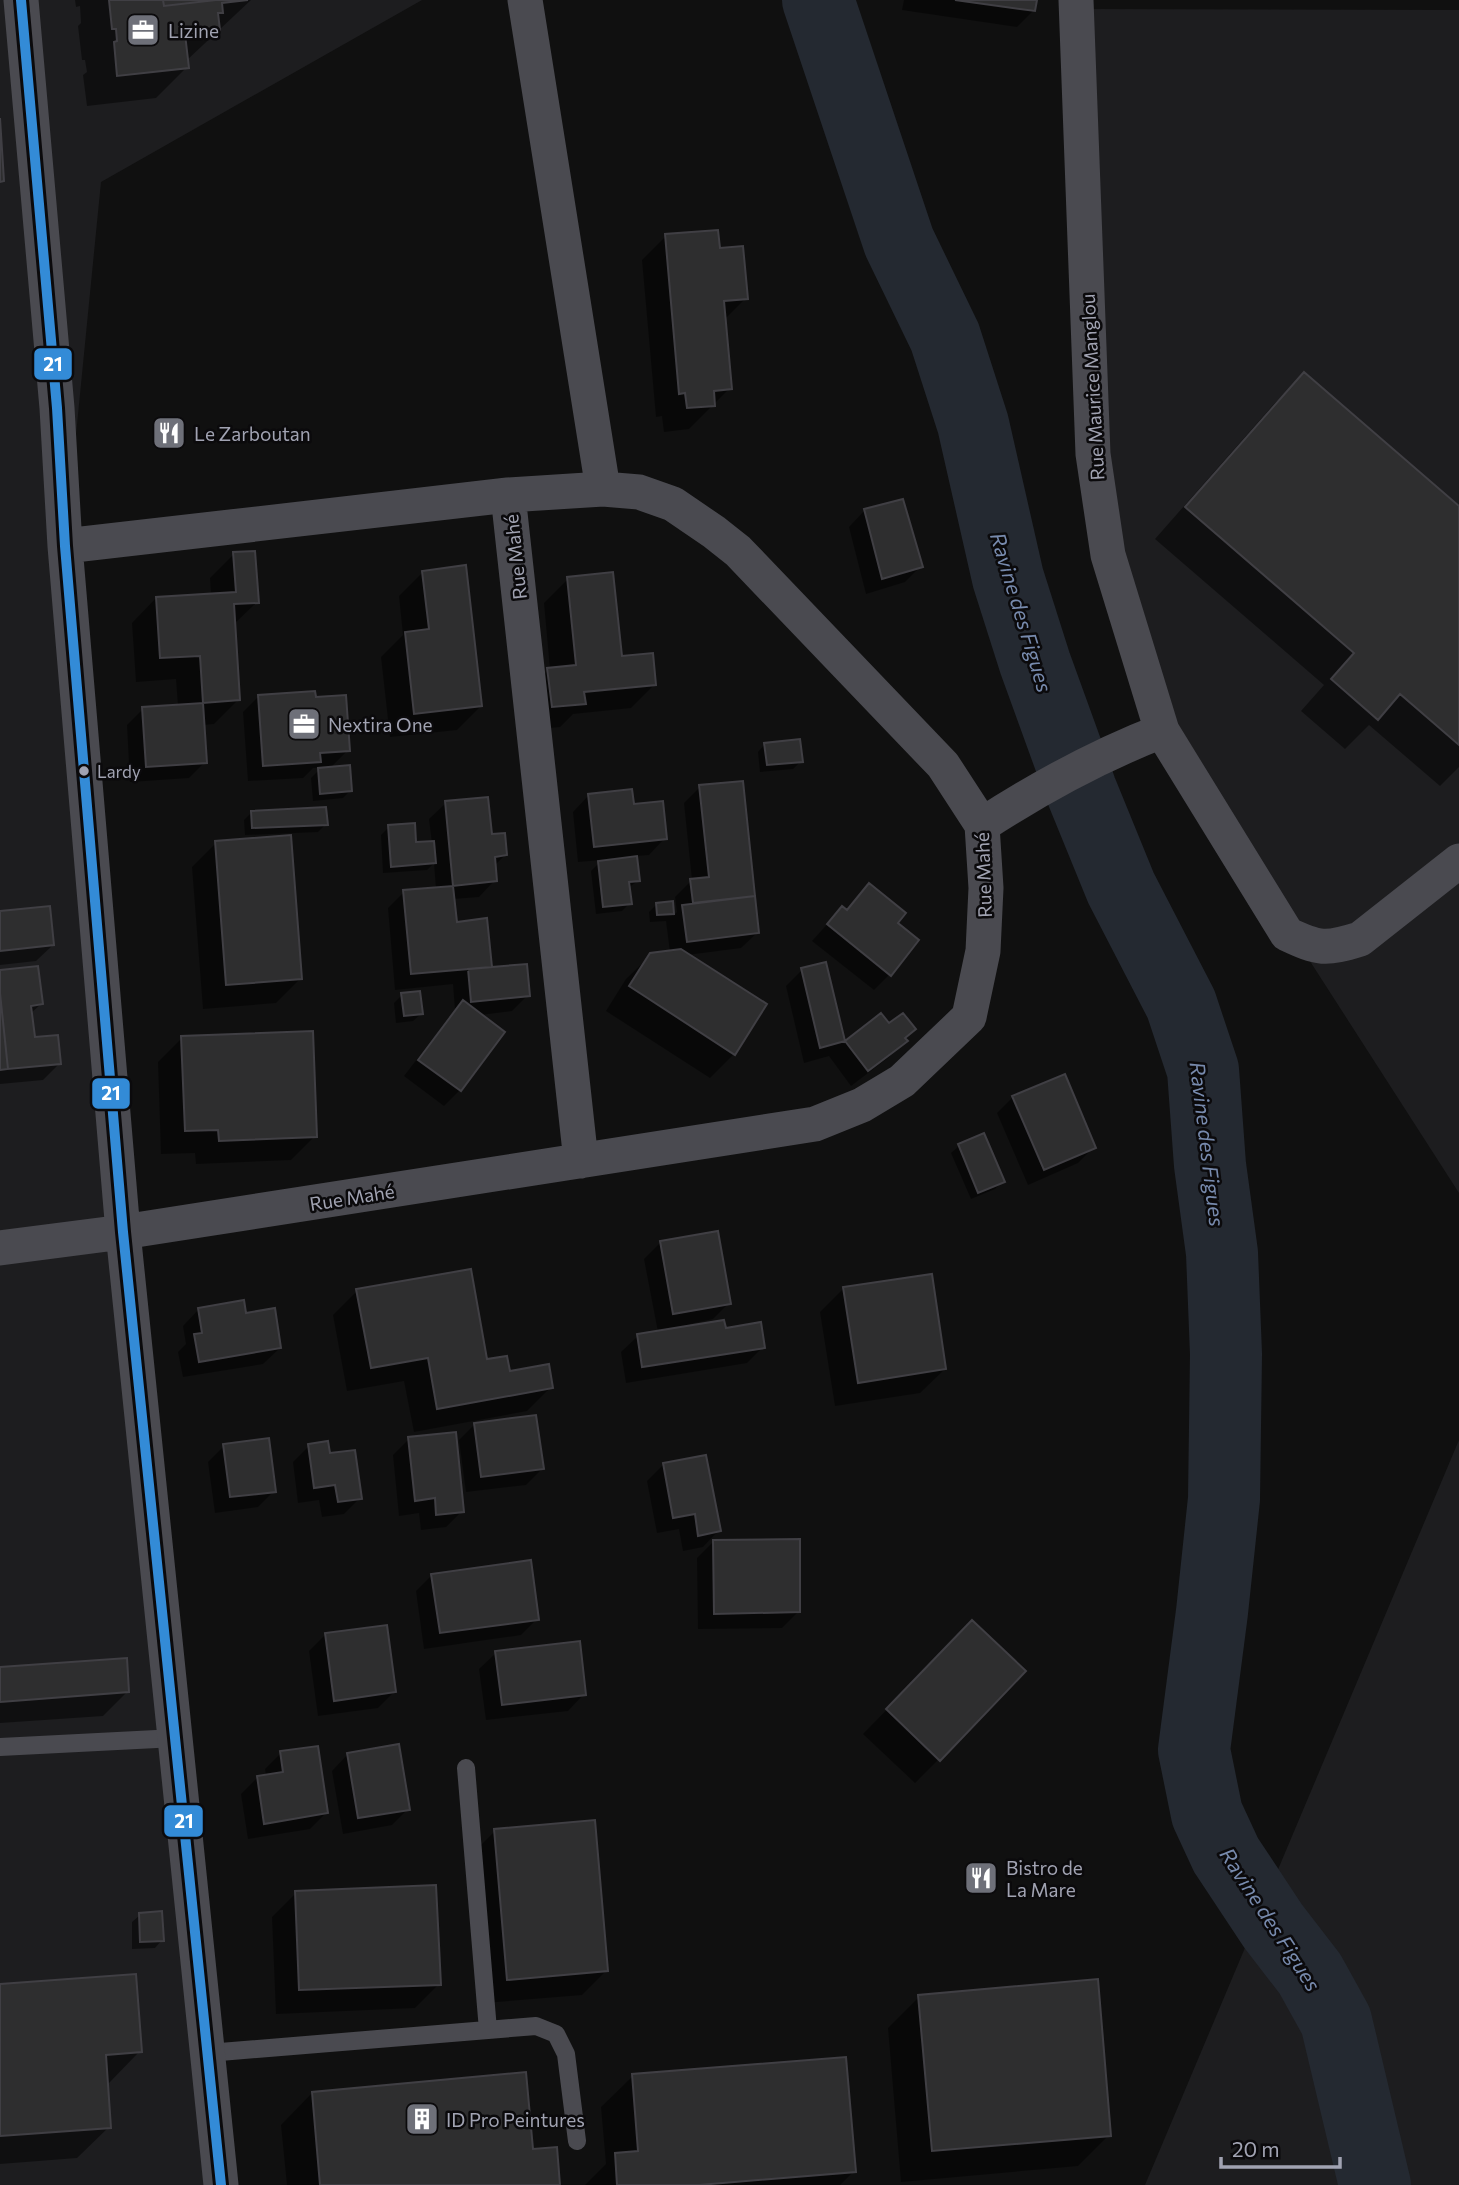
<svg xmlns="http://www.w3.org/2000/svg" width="1459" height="2185" font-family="Commissioner,sans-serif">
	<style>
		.built { fill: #1d1d1f }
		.shadow { fill: #0007 }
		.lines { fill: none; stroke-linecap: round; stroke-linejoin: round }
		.river { stroke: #242931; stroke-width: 72 }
		.building { fill: #2e2e2f; stroke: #403f44; stroke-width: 2 }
		.lane { stroke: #4a4a50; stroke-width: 18 }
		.street { stroke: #4a4a50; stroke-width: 35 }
		.bus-1-casing { stroke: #0b0a0c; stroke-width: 16 }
		.bus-1 { stroke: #338bd7; stroke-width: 10 }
		.bus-dot { fill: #a1a3b2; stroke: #0b0a0c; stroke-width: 2.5 }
		.labels { text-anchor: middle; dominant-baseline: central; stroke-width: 5; stroke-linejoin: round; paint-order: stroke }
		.bus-label { font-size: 17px; fill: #a1a3b2; stroke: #0b0a0c; text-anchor: start }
		.poi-label { font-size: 19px; fill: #a1a3b2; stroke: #0b0a0c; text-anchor: start }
		.street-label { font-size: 19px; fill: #a1a3b2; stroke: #0b0a0c }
		.water-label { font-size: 21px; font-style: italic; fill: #778aad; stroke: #0b0a0c }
		.line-badge { stroke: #0b0a0c; stroke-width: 2.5 }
		.badge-label { font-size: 19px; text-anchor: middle; font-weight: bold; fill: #fff }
	</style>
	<rect width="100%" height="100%" fill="#101010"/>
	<path class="built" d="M0,0H422L101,182L65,546L221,2185H0Z
		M1076,9L1459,10V1193L1162,731L1108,555Z
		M1459,1440V2185H1145Z"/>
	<path class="shadow" d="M75,0H251L186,61L187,67L156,98L87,106L83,75L87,72L85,60H82L78,26L81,23L80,6L76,7Z
		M904,0H1036L1034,10L1017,27L902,10Z
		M666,236L718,249L746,298L724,320L730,388L689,429L664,432L662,416L656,417L642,260Z
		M1304,374L1459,509V767L1440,786L1369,725L1345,749L1301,711L1324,685L1155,539L1273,405Z
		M865,510L921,566L905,582L866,594L849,527Z
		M234,554L257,602L233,625L238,700L214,724L203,725L205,762L189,778L130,782L127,725L143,709L178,706L176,679L136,682L132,623L156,598L211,595L210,578Z
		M423,572L481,706L457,730L390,737L381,657L403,635L399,596Z
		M568,579L620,658L655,684L631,708L573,714L560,727L528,730L524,693L550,669L544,603Z
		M259,696L348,750L329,769L351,790L343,798L313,801L311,778L322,767L313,768L303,778L248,781L243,712Z
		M765,744L801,761L793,769L760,772L758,752Z
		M742,782L758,932L741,948L687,955L734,1054L710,1078L606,1011L626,979L651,955L670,952L666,921L650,922L649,912L657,904L672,903L673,916L677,912L675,897L692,880L684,803L700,787Z
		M589,795L633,806L665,838L649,855L636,856L639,880L628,888L630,903L622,911L596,914L591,871L602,860L578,862L573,812Z
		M446,803L490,836L505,855L494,866L495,880L479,897L453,899L455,924L490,969L528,995L512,1011L480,1015L460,1090L444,1106L404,1076L455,1010L453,984L395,990L388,908L404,892L436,889L434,863L427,870L383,873L381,835L389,827L414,844L432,843L429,819Z
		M252,812L326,824L318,832L245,835L244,820Z
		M216,843L300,979L276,1003L203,1009L192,867Z
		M869,885L896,923L890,974L874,990L812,941L842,908L846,911Z
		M0,912L53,945L36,961L0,965Z
		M825,965L844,1044L881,1015L889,1026L914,1029L889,1057L851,1086L829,1056L804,1063L786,986L802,970Z
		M0,972L41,1004L30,1014L33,1039L59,1064L43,1080L0,1084Z
		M402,995L421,1014L413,1021L396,1023L394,1003Z
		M182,1038L315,1136L291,1160L196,1164L195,1153L161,1154L158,1062Z
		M1013,1097L1094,1147L1078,1163L1028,1185L997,1113Z
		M983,1135L1003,1181L995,1189L971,1199L951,1153L959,1146Z
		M660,1243L729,1303L713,1319L690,1324V1327L724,1330L763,1347L747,1363L626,1383L621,1352L638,1336L658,1332L644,1259Z
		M844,1288L945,1369L920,1393L835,1406L820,1312Z
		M357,1291L508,1373L551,1387L527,1411L414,1432L404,1381L347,1391L333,1315Z
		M199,1309L244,1315L280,1348L263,1364L183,1377L178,1352L186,1344L183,1326Z
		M475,1424L542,1469L526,1485L466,1492L459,1440Z
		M409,1439L462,1511L446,1527L421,1530L419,1513L399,1516L393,1455Z
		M224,1446L274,1491L258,1507L215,1513L208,1462Z
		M309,1446L329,1455L360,1498L344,1514L322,1517L319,1500L298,1503L293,1462Z
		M663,1465L719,1530L703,1547L683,1551L679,1529L657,1533L647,1481Z
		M713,1542L798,1612L782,1628L698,1629L697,1558Z
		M432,1575L537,1619L521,1635L424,1649L416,1591Z
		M325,1635L394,1692L378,1708L318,1716L309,1651Z
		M948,1647L939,1759L915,1783L863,1734Z
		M496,1653L584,1694L568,1711L486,1720L479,1669Z
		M0,1668L127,1692L103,1716L0,1723Z
		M281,1753L326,1813L310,1829L248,1839L241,1794L258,1777L266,1776L265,1769Z
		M348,1754L408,1809L392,1825L343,1834L332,1771Z
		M495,1831L606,1971L582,1995L484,2003L471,1855Z
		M296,1893L439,1984L415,2008L276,2014L272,1917Z
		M140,1915L162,1940L155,1948L132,1949V1922Z
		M0,1986L140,2051L109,2083H106L109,2127L77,2158L0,2164Z
		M919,1997L1109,2135L1078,2166L901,2182L888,2028Z
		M633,2076L854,2171L840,2185H585L606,2164L601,2107Z
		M312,2093L532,2151L558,2185H287L281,2125Z"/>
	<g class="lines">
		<path class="river" d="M818,0L899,242L945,337L973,424L1008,578L1035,663L1081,790L1121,888L1181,1004L1203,1070L1210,1165L1222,1253L1226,1354L1224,1499L1212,1612L1194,1750L1207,1814L1226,1855L1273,1926L1310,1974L1336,2021L1375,2185"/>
	</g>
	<path class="building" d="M109,0H163L164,6L216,0H248L222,3L223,13H218L220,30L185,34L189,68L117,76L114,42L117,41L116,29H112Z
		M109,0H248L222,3L223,13H218L220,30L185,34L189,68L117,76L114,42L117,41L116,29H112Z
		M955,0H1037L1035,11Z
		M0,118L4,181L0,182Z
		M718,230L720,248L743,246L748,299L724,301L732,389L714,391L715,406L687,408L685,393L679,394L665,234Z
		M1304,372L1459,506V745L1400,694L1378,720L1331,679L1354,653L1185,507Z
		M903,499L923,567L882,579L864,509Z
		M255,551L259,603L234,604L240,700L203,703L200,656L160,658L156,597L236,592L233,552Z
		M466,565L482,706L414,714L405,632L429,629L422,571Z
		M613,572L622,656L653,653L656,685L584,692L586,704L552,707L547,668L576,665L567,577Z
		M315,691L316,697L346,695L350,751L320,753L321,762L263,766L258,695Z
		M203,703L207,763L146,767L142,707Z
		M800,739L803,762L767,765L764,743Z
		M350,765L352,791L320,794L318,768Z
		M743,781L755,896L693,903L690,879L709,877L699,785Z
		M632,789L634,804L663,801L667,839L594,847L588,794Z
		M488,797L492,834L505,833L507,855L495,857L497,881L453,886L445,801Z
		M326,807L328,825L252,828L251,811Z
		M415,823L416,842L434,841L436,863L391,867L388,825Z
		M291,835L302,979L226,985L215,841Z
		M637,856L640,881L629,882L632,904L603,907L598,861Z
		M869,883L906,913L898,923L919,940L891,976L827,924L842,906L847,910Z
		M453,886L457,922L487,918L492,967L411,974L403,890Z
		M755,896L759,933L687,942L682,905Z
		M673,901L674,914L657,915L656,903Z
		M50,906L54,945L0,951V911Z
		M681,949L767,1004L735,1055L629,986L650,953Z
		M826,962L845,1041L820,1048L801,968Z
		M527,964L530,996L471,1002L468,969Z
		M38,966L43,1004L31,1006L35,1037L58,1035L61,1064L8,1069L0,993V970Z
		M420,991L423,1014L404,1016L401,993Z
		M0,993L8,1069L0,1070Z
		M463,1000L505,1032L461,1091L418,1060Z
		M881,1013L889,1023L903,1013L916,1029L905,1038L908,1041L868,1071L845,1041Z
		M313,1031L317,1137L219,1141L218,1130L185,1131L181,1036Z
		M1065,1074L1096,1148L1044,1170L1012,1096Z
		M984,1133L1005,1182L978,1193L958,1144Z
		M718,1231L731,1304L673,1314L660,1241Z
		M471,1269L487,1359L507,1356L510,1371L549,1364L553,1388L437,1409L428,1358L371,1368L356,1289Z
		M932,1274L946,1369L858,1383L843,1287Z
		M244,1300L246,1313L275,1308L281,1348L199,1362L194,1334L202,1333L198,1308Z
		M724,1320L726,1328L761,1322L765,1348L642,1367L637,1334Z
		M536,1415L544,1469L481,1477L474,1423Z
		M456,1432L464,1512L436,1515L435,1498L415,1501L408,1437Z
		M269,1438L276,1492L230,1497L223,1444Z
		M328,1441L330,1453L355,1450L362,1499L338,1502L335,1485L314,1488L308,1444Z
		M706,1455L721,1531L698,1536L695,1514L673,1518L663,1463Z
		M800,1539V1612L714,1614L713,1540Z
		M531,1560L539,1620L440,1633L431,1574Z
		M972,1620L1026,1671L940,1761L886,1709Z
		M387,1625L396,1692L334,1701L325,1633Z
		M580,1641L586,1695L502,1705L495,1651Z
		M127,1658L129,1692L0,1702V1667Z
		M399,1744L410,1810L358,1818L347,1753Z
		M318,1746L328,1813L264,1824L257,1776L283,1772L280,1751Z
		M595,1820L608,1971L507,1980L494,1829Z
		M436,1885L441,1985L299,1990L295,1891Z
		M162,1911L164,1941L140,1942L139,1913Z
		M136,1974L142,2052L106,2055L111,2128L0,2136V1984Z
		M1098,1979L1111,2136L932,2151L918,1995Z
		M846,2057L856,2172L699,2185H617L615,2153L638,2151L632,2074Z
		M526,2072L533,2149L557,2147L560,2185H320L312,2092Z"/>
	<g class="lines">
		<path class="lane" d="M0,1747L176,1738
			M466,1768L488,2030
			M208,2053L536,2026L556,2034L566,2054L577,2141"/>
		<path class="street" d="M21,0L57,408L65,546L123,1232L221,2185
			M525,0L603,489
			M508,495L581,1161
			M1162,731L1287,934C1319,949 1325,950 1360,939L1459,861
			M982,825C1039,788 1099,755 1162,731L1108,555L1093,454L1076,0
			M0,1248L123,1232L815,1124L862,1105L902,1081L969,1017L983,951L986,888L982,825L943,765L738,551L714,532L673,504L639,492L603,489L508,495L65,546"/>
		<defs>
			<path id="bus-1" d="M21,0L57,408L65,546L123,1232L221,2185"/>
		</defs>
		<use href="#bus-1" class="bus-1-casing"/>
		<use href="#bus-1" class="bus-1"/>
	</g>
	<defs>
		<symbol id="office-square" viewBox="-11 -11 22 22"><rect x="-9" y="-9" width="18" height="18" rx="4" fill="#6e7079" stroke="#0b0a0c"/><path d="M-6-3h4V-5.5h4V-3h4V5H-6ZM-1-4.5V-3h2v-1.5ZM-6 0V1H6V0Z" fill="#fff"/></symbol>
		<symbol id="restaurant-square" viewBox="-11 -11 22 22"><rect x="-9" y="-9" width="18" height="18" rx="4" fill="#6e7079" stroke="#0b0a0c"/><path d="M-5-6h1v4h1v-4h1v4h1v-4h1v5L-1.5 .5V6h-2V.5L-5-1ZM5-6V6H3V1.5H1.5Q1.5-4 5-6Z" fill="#fff"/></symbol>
		<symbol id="building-square" viewBox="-11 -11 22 22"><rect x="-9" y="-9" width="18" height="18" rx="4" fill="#6e7079" stroke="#0b0a0c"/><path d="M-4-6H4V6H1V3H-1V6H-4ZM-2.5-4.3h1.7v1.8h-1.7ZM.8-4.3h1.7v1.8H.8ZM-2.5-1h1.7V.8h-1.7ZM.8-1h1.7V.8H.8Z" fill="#fff"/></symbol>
	</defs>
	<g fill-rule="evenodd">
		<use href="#office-square" x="124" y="11" width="38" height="38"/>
		<use href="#restaurant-square" x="150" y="414" width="38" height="38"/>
		<use href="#office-square" x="285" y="705" width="38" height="38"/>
		<use href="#restaurant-square" x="962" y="1859" width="38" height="38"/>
		<use href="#building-square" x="403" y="2100" width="38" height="38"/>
	</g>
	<circle class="bus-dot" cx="84" cy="771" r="6"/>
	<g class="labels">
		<g class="bus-label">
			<text x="97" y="771">Lardy</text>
		</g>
		<g class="poi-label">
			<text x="168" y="30">Lizine</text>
			<text x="194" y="433">Le Zarboutan</text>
			<text x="328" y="724">Nextira One</text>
			<text x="1006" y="1867">Bistro de<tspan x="1006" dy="22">La Mare</tspan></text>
			<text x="446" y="2119">ID Pro Peintures</text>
		</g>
		<g class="street-label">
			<text transform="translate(1092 387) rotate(-93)">Rue Maurice Manglou</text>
			<text transform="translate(515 557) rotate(-96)">Rue Mahé</text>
			<text transform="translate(983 875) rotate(-92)">Rue Mahé</text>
			<text transform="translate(352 1197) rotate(-9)">Rue Mahé</text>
		</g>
		<g class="water-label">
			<text transform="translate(1022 612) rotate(73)">Ravine des Figues</text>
			<text transform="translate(1208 1144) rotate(83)">Ravine des Figues</text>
			<text transform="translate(1271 1919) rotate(57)">Ravine des Figues</text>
		</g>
	</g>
	<g class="line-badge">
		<rect x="33" y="347" width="40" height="34" rx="7" fill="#338bd7"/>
		<rect x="91" y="1077" width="40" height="33" rx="7" fill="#338bd7"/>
		<rect x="163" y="1804" width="41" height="34" rx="7" fill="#338bd7"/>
	</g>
	<g class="badge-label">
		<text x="53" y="371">21</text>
		<text x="111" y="1100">21</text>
		<text x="184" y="1828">21</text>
	</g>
	<path d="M1221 2157v10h119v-10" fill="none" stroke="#a1a3b2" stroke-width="3.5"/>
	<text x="1232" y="2157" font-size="21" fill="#a1a3b2" stroke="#0b0a0c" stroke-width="5" paint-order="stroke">20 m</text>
</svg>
